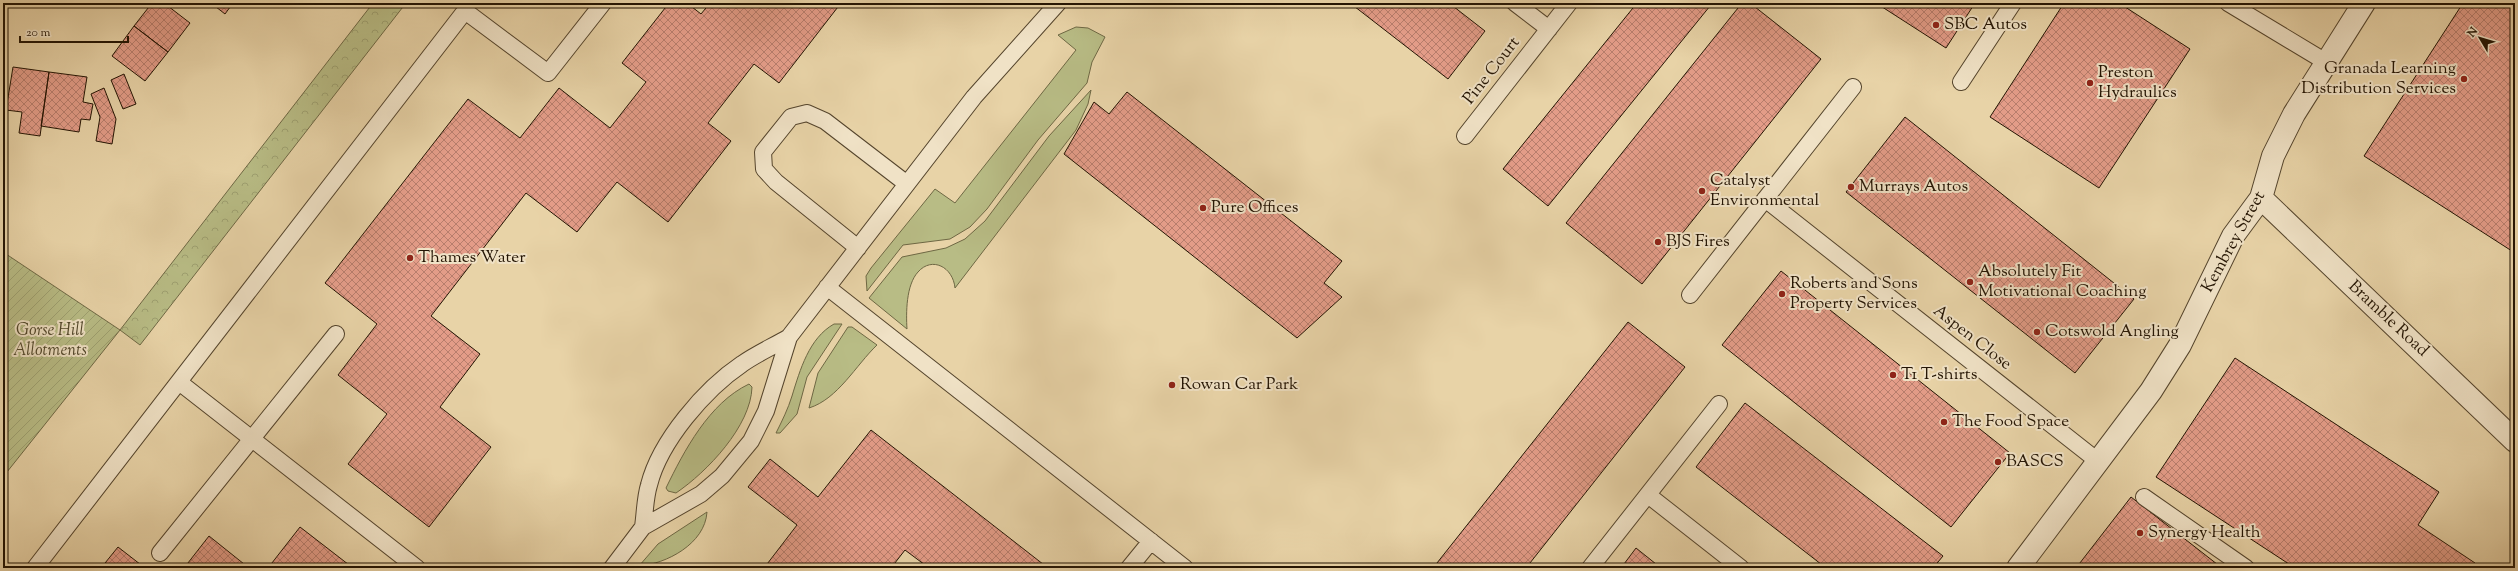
<svg xmlns="http://www.w3.org/2000/svg" width="2518" height="571" font-family="'Sorts Mill Goudy',serif">
	<style>
		.grass { fill: #b8bc85; stroke: #6e6844 }
		.forest { fill: url(#forest-crowns); stroke: #6e6844 }
		.garden { fill: url(#garden-furrows); stroke: #6e6844 }
		.building { fill: url(#building-cross-hatch); stroke: #231403 }
		.lines { fill: none; stroke-linecap: round; stroke-linejoin: round }
		.service-casing { stroke: #54442c; stroke-width: 18 }
		.minor-casing { stroke: #54442c; stroke-width: 24 }
		.service { stroke: #f0e2c6; stroke-width: 16 }
		.minor { stroke: #f0e2c6; stroke-width: 22 }
		.poi-dot { fill: #8f2418; stroke: #f0e2c6; stroke-width: 1.5 }
		.labels { text-anchor: middle; dominant-baseline: central; stroke-width: 4; stroke-linejoin: round; paint-order: stroke }
		.poi-label { font-size: 17px; fill: #231403; stroke: #f0e2c6; text-anchor: start }
		.street-label { font-size: 17px; fill: #231403; stroke: #f0e2c6 }
		.park-label { font-size: 17px; font-style: italic; fill: #50462a; stroke: #f0e2c6 }
	</style>
	<defs>
		<pattern id="forest-crowns" width="20" height="18" patternUnits="userSpaceOnUse"><rect width="20" height="18" fill="#b8bc85"/><path d="M2 6a3 3 0 1 1 6 0M12 15a3 3 0 1 1 6 0" fill="none" stroke="#9ea171"/></pattern>
		<pattern id="garden-furrows" width="10" height="10" patternUnits="userSpaceOnUse"><rect width="10" height="10" fill="#b8bc85"/><path d="M-1 1l2-2M0 10L10 0M9 11l2-2" fill="none" stroke="#9ea171"/></pattern>
		<pattern id="building-cross-hatch" width="8" height="8" patternUnits="userSpaceOnUse"><rect width="8" height="8" fill="#e39c88"/><path d="M0 0l8 8M0 8l8-8" fill="none" stroke="#b87e6d"/></pattern>
	</defs>
	<rect width="100%" height="100%" fill="#e8d3a7"/>
	<filter id="stains"><feTurbulence type="fractalNoise" baseFrequency=".005" numOctaves="4"/><feColorMatrix values="0 0 0 0 .2 0 0 0 0 .09 0 0 0 0 .02 0 0 0 .5 -.17"/></filter>
	<radialGradient id="worn" r=".72"><stop offset=".6" stop-color="#630" stop-opacity="0"/><stop offset="1" stop-color="#630" stop-opacity=".3"/></radialGradient>
	<path class="grass" d="M1076,27L1088,28L1105,37L1092,62L1087,83L1038,140L987,209L970,227L950,239L903,245L867,291L866,276L871,268L935,189L955,203L1076,50L1058,35Z
		M1091,90L1088,104L1076,130L955,288C953,267 932,256 918,272C906,285 906,313 907,329L869,298L902,257L946,248L965,239L985,221L1049,136Z
		M834,324H842L807,377L797,414L780,433H776C782,421 788,409 792,396C800,370 809,338 834,324Z
		M848,327H852L877,345C856,365 838,399 809,408L818,373Z
		M749,384L752,387C751,426 707,472 676,493L668,491L666,488C684,451 709,403 749,384Z
		M707,512C705,544 666,564 639,566L658,544Z"/>
	<path class="forest" d="M373,3H406L140,345L120,330Z"/>
	<path class="garden" d="M3,252L120,330L3,477Z"/>
	<path class="building" d="M152,3H164L190,23L168,52L134,26Z
		M211,3H233L225,14Z
		M669,3H687L701,14L710,3H841L779,83L754,64L708,123L731,141L668,222L617,182L577,232L526,193L431,316L480,354L440,407L491,447L429,527L348,464L387,414L338,375L377,324L325,283L468,99L520,138L559,88L610,128L646,82L622,63Z
		M1350,3H1449L1485,31L1448,79Z
		M1637,3H1706L1710,6L1548,206L1503,169Z
		M1742,3H1750L1821,59L1642,284L1566,223Z
		M1876,3H1975L1946,48Z
		M2064,3H2119L2190,49L2099,188L1990,117Z
		M2463,3H2515V253L2364,156Z
		M134,26L168,52L145,81L112,56Z
		M13,67L49,72L40,136L19,133L22,112L6,110Z
		M49,72L87,77L83,102L93,104L90,120L81,119L79,132L41,126Z
		M124,74L136,104L123,109L111,80Z
		M104,88L116,119L112,144L96,141L100,117L91,94Z
		M1127,92L1342,261L1324,283L1342,297L1297,338L1064,154L1094,102L1109,114Z
		M1905,117L2134,299L2075,373L1846,192Z
		M1781,271L2010,453L1951,527L1722,345Z
		M1628,322L1685,367L1526,568H1433Z
		M2235,358L2439,492L2418,525L2475,563L2472,568H2295L2156,477Z
		M1745,403L1943,556L1933,568H1826L1696,467Z
		M871,430L1048,568H929L905,550L891,568H764L797,525L748,487L770,459L818,497Z
		M2131,497L2222,568H2076Z
		M300,527L353,568H268Z
		M209,536L249,568H184Z
		M118,547L145,568H101Z
		M1636,548L1661,568H1621Z"/>
	<g class="lines">
		<defs>
			<path id="service" d="M1515,3L1549,29
				M2228,3L2326,62
				M1961,82L2013,3
				M1465,136L1569,3
				M1765,199L2099,462
				M858,248L776,182L764,169L763,152L791,117L807,113L825,121L907,184
				M827,287L1185,568
				M1690,295L1853,87
				M179,382L417,568
				M1648,495L1741,568
				M2144,497L2246,568
				M643,527C645,513 645,498 649,485C660,441 705,389 742,364C756,354 774,346 789,337
				M160,553L336,334
				M35,568L465,11L548,73L603,3
				M612,568L643,527L701,494L722,476L751,441L766,411L789,337L974,97L1058,3
				M1129,568L1151,541
				M1590,568L1719,404"/>
			<path id="minor" d="M2261,198L2515,441
				M2018,568L2151,391L2180,345L2233,236L2261,198L2273,156L2294,114L2364,3"/>
		</defs>
		<use href="#service" class="service-casing"/>
		<use href="#minor" class="minor-casing"/>
		<use href="#service" class="service"/>
		<use href="#minor" class="minor"/>
	</g>
	<g class="poi-dot">
		<circle cx="1936" cy="25" r="4"/>
		<circle cx="2464" cy="79" r="4"/>
		<circle cx="2090" cy="83" r="4"/>
		<circle cx="1851" cy="187" r="4"/>
		<circle cx="1702" cy="191" r="4"/>
		<circle cx="1203" cy="208" r="4"/>
		<circle cx="1658" cy="242" r="4"/>
		<circle cx="410" cy="258" r="4"/>
		<circle cx="1970" cy="282" r="4"/>
		<circle cx="1782" cy="294" r="4"/>
		<circle cx="2037" cy="332" r="4"/>
		<circle cx="1893" cy="375" r="4"/>
		<circle cx="1172" cy="385" r="4"/>
		<circle cx="1944" cy="422" r="4"/>
		<circle cx="1998" cy="462" r="4"/>
		<circle cx="2140" cy="533" r="4"/>
	</g>
	<g class="labels">
		<g class="poi-label">
			<text x="1944" y="25">SBC Autos</text>
			<text x="2456" y="69" text-anchor="end">Granada Learning<tspan x="2456" dy="20">Distribution Services</tspan></text>
			<text x="2098" y="73">Preston<tspan x="2098" dy="20">Hydraulics</tspan></text>
			<text x="1710" y="181">Catalyst<tspan x="1710" dy="20">Environmental</tspan></text>
			<text x="1859" y="187">Murrays Autos</text>
			<text x="1211" y="208">Pure Offices</text>
			<text x="1666" y="242">BJS Fires</text>
			<text x="418" y="258">Thames Water</text>
			<text x="1978" y="272">Absolutely Fit<tspan x="1978" dy="20">Motivational Coaching</tspan></text>
			<text x="1790" y="284">Roberts and Sons<tspan x="1790" dy="20">Property Services</tspan></text>
			<text x="2045" y="332">Cotswold Angling</text>
			<text x="1901" y="375">T1 T-shirts</text>
			<text x="1180" y="385">Rowan Car Park</text>
			<text x="1952" y="422">The Food Space</text>
			<text x="2006" y="462">BASCS</text>
			<text x="2148" y="533">Synergy Health</text>
		</g>
		<g class="street-label">
			<text transform="translate(1492 71) rotate(-52)">Pine Court</text>
			<text transform="translate(2234 242) rotate(-61)">Kembrey Street</text>
			<text transform="translate(2388 319) rotate(43)">Bramble Road</text>
			<text transform="translate(1972 338) rotate(38)">Aspen Close</text>
		</g>
		<g class="park-label">
			<text x="50" y="331">Gorse Hill<tspan x="50" dy="20">Allotments</tspan></text>
		</g>
	</g>
	<rect width="2518" height="571" fill="none" stroke="#e8d3a7" stroke-width="16"/>
	<rect x="4" y="4" width="2510" height="563" fill="none" stroke="#231403" stroke-width="2"/>
	<rect x="8" y="8" width="2502" height="555" fill="none" stroke="#231403"/>
	<g transform="translate(2480 38) rotate(308)" stroke="#f0e2c6" stroke-width="3" paint-order="stroke">
	<path d="M0-3L7 15L0 10L-7 15Z" fill="#231403"/>
	<text y="-6" font-size="11" font-weight="bold" text-anchor="middle" fill="#231403">N</text>
	</g>
	<path d="M20 36v6h108v-6" fill="none" stroke="#231403" stroke-width="2"/>
	<text x="26" y="36" font-size="12" fill="#231403" stroke="#f0e2c6" stroke-width="3" paint-order="stroke">20 m</text>
	<rect width="100%" height="100%" filter="url(#stains)"/>
	<rect width="100%" height="100%" fill="url(#worn)"/>
</svg>
